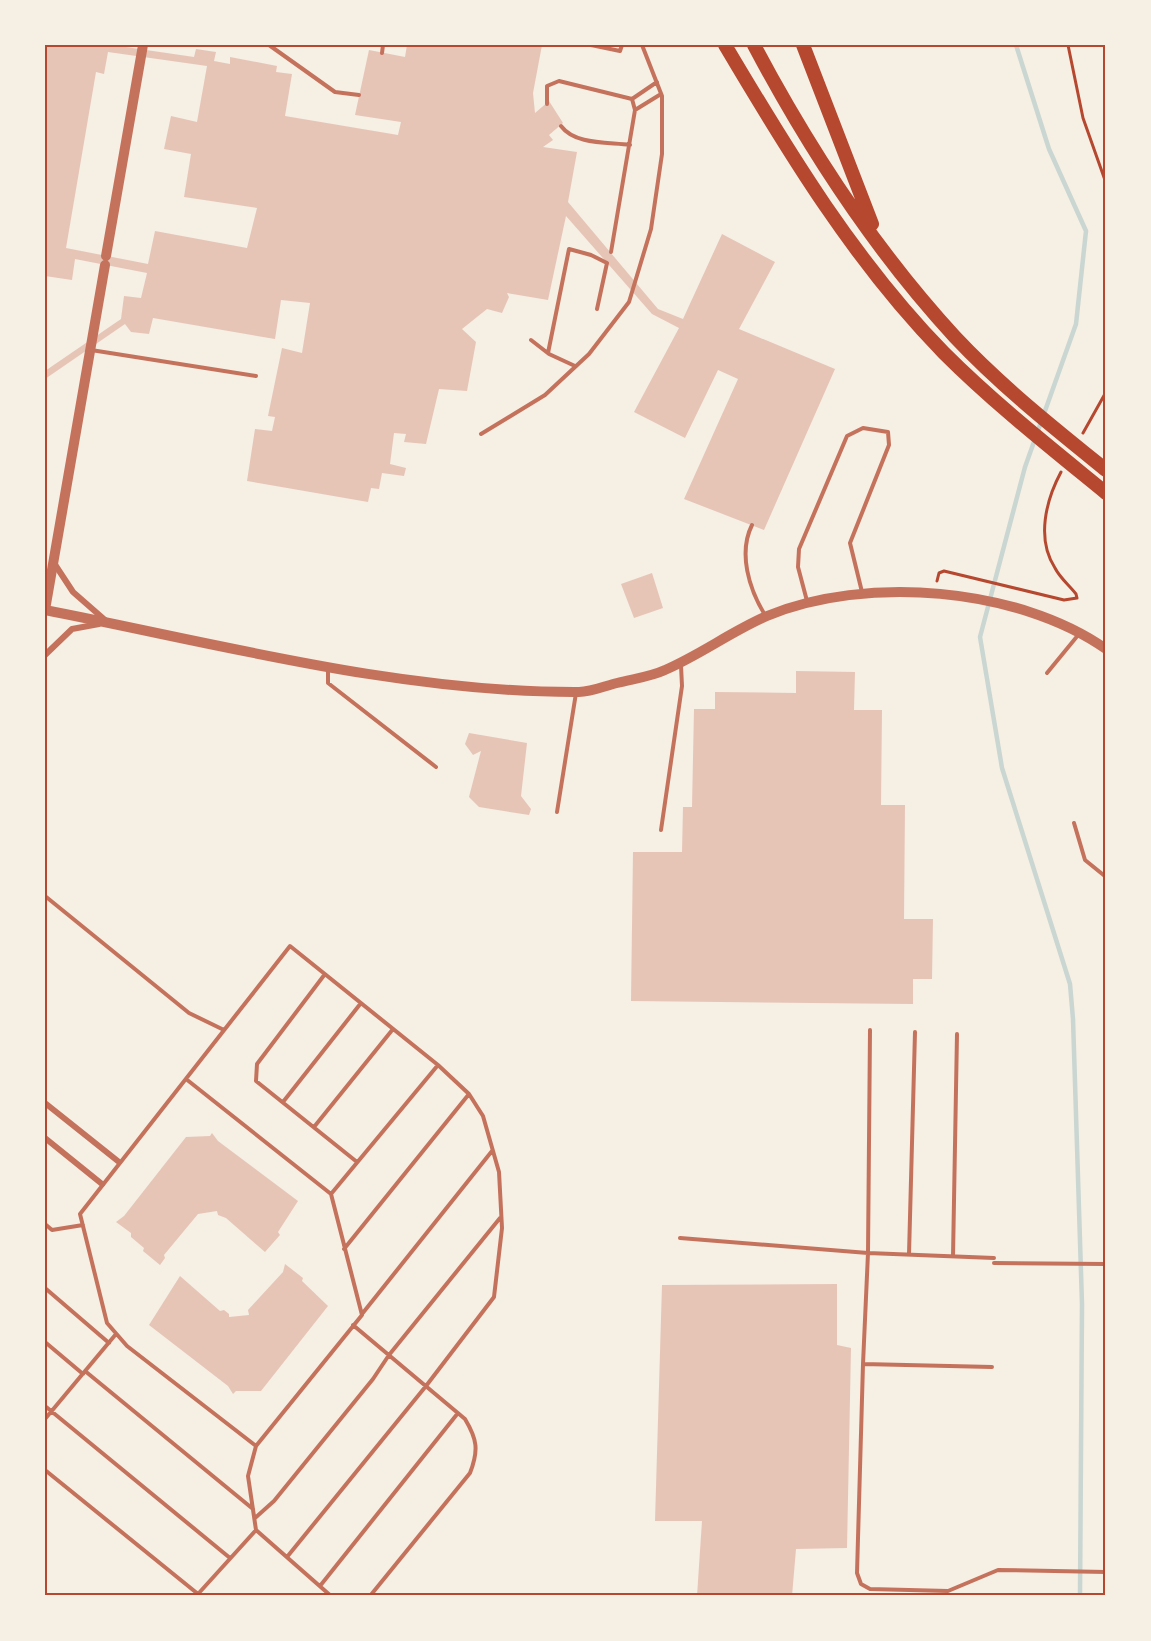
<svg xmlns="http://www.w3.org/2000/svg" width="1151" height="1641" font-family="'Asap Condensed',sans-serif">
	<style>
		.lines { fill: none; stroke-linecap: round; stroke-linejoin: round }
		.stream { stroke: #c9d6d2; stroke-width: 4.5 }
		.building { fill: #e6c5b7; fill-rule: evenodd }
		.path { stroke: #b5482f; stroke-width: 3 }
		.service { stroke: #c5725c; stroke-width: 4 }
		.minor { stroke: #c5725c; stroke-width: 6 }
		.tertiary { stroke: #c5725c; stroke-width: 10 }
		.primary { stroke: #b5482f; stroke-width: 14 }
		.neatline { fill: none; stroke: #b5482f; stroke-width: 2 }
	</style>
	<rect width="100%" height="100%" fill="#f6efe4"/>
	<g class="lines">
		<path class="stream" d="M1016,45L1049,149L1086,231L1076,324L1025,467L980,637L1002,768L1070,984L1073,1019L1082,1304L1080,1596"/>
	</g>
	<path class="building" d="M45,45H112L194,57L196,49L216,52L214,61L230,64V57L277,66L276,72L292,74L285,116L398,135L401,122L355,115L369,50L405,57L407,45H542L533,93L535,113L549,101L563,123L549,135L553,140L543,147L577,152L568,202L658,309L683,319L722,234L775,262L739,329L835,369L764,530L684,499L738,379L718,370L685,438L634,412L679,328L652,314L566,216L548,300L507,293L509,297L502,313L487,309L462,329L476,342L467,391L439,389L426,444L404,442L406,434L394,433L390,464L406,468L404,476L382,473L379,489L371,488L368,502L247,481L255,429L272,431L275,417L268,416L282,348L302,353L310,303L281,300L275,339L153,318L149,334L131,332L125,324L45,379V371L121,319L124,296L141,298L147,273L75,259L72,280L45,276ZM108,52L207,66L197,122L171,116L164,149L191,154L184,197L257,208L247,248L155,231L148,264L66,248L96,72L104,74Z
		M652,573L663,608L634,618L621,584Z
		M796,671L855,672L854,710H882L881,805H905L904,919H933L932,979H913V1004L631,1001L633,852H682L683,807H692L694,709H715V692L796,693Z
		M469,733L527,743L521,796L531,809L529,815L479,807L469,797L481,751L473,755L465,744Z
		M212,1133L218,1141L298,1201L278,1232L280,1235L265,1252L226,1218L218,1215L217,1211L198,1214L164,1255L165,1258L160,1265L143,1251L144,1248L131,1237V1233L116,1222L124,1216L186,1137L210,1136Z
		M285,1264L303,1278L302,1281L328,1306L261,1391H236L233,1394L228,1386L149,1325L180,1276L220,1311L224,1310L229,1314V1317L249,1315L248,1310L283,1272Z
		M837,1284V1345L851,1348L847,1548L796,1549L792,1596H697L702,1521H655L662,1285Z"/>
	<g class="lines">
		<path class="path" d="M1068,45L1083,118L1106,183
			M1083,433L1106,392
			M937,581L939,573L944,571L1064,600L1077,598L1076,594C1069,585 1060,578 1055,568C1036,539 1046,500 1061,472"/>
		<path class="service" d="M269,45L335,92L359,95
			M591,45L620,51L622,45
			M382,53L383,45
			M632,99L657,82
			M547,104V86L559,81L632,99
			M635,110L661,94
			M561,126C575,145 608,142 630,145
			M611,252L635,110L632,99
			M531,340L549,354L575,366
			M91,350L256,376
			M548,353L569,249L591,255L607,263L597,309
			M481,434L545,395L589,354L629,302L651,229L662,154V96L642,45
			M752,525C738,553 749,589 765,615
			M807,601L798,567L799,549L847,436L863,428L888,432L889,445L850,543L862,592
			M328,669V683L436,767
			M1047,673L1079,634
			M557,812L576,693
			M1074,823L1085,860L1106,877
			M661,830L682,686L681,666
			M45,896L189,1013L224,1030
			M325,974L257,1064L256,1081L357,1162
			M186,1079L331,1194L362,1315L256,1446L248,1476L256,1530L331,1596
			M283,1102L361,1003
			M314,1127L393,1029
			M331,1194L438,1065
			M45,1224L52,1230L83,1225
			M680,1238L868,1253L870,1030
			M344,1249L469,1094
			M909,1254L915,1032
			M953,1256L957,1034
			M994,1263L1106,1264
			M45,1288L109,1343
			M362,1314L492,1151
			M353,1325L465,1419C477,1439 479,1450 470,1473L370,1596
			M45,1342L83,1374
			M863,1364L857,1573L861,1584L870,1589L948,1591L998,1570L1106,1572
			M992,1367L863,1364L868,1253L994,1258
			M85,1371L253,1509
			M45,1406L230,1558
			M45,1419L116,1334
			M256,1446L127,1346L107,1323L80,1214L290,946L438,1065L469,1094L483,1116L499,1172L502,1228L494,1297L426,1386L287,1557
			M45,1470L198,1594L256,1530
			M255,1518L274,1501L373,1379L389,1355L500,1218
			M320,1586L458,1413"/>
		<path class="minor" d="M54,563L73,592L105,620
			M45,655L72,629L99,624
			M45,1103L119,1162
			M45,1138L102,1184"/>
		<path class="tertiary" d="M106,256L143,45
			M45,610C219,644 402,693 579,692C591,692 605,686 617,683C632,679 650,677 665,670C700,655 732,631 767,616C865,575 1018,587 1106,649
			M45,610L105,265"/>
		<path class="primary" d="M725,45C789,153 855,262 944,353C994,403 1051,448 1106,493
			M754,45C809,149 875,250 955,337C1001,386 1054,428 1106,470
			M803,45L872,224"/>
	</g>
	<rect width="1151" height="1641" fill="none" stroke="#f6efe4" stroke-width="93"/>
	<rect x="46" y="46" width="1058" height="1548" class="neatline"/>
</svg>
